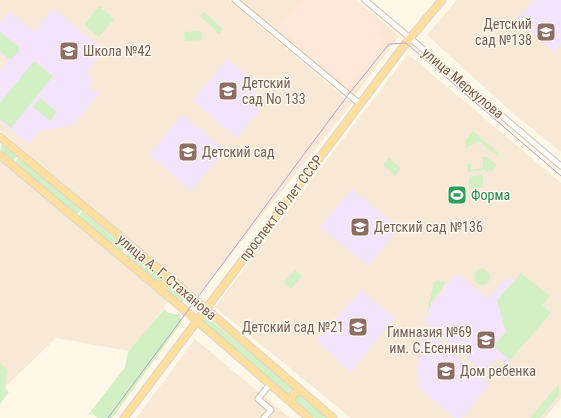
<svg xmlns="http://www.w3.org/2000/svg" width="561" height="418" font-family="'Roboto Condensed',sans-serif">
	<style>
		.residential { fill: #f7e9d5 }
		.commercial { fill: #ffe7db }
		.education { fill: #f4e4fb }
		.green { fill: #d3efc4 }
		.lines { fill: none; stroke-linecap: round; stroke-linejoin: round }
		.minor-casing { stroke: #d3bfab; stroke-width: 7 }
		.major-casing { stroke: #ddd5cf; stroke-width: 9 }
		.minor { stroke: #fff; stroke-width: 5 }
		.major { stroke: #ffdf9e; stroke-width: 7 }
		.tram { stroke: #baa3cb; stroke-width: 1 }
		.labels { text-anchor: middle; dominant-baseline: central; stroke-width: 3; stroke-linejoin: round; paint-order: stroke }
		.education-label { font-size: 14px; fill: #785e54; stroke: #fffaf0; text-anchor: start }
		.street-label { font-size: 14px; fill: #7c5d48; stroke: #fffaf0 }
		.leisure-label { font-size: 14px; fill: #27864d; stroke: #fffaf0; text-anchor: start }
	</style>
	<rect width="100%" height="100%" fill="#fff7e8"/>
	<path class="residential" d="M0,0H229L343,97L352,103L197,297L0,130Z
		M238,0H356L399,36L354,97Z
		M457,0H561V152L515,115L427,35Z
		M408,54L561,183V398L545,418H351L215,307Z
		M0,160L168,302L130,351L56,338L5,387L0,383Z
		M195,339L290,418H136Z"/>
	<path class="commercial" d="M303,0H355L384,25L379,32L388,39L349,88L278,28Z"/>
	<path class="education" d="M533,0H561V44L554,52L517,20Z
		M53,8L104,50L87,73L94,80L89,86L99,94L72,126L41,130L28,144L0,121V70L8,60L0,53V23L9,11L34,31Z
		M227,59L255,82L258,114L236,138L193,100Z
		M183,114L226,150L191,191L149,154Z
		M352,189L399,228L368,266L320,227Z
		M521,273L550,296L542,305L551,313L506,365L497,357L484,372L425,322L432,304L455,275H460L488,298L508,276L512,280Z
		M361,290L395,318L351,372L317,341Z
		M424,327L490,384L462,418H455L418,387L417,368Z"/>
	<path class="green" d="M99,6L114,19L99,37L84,25Z
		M204,12L223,29L219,34L200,16Z
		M201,31L202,40L185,41L184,32Z
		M0,32L19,47V51L12,59H9L0,51Z
		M34,61L53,76L11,128L0,119V103Z
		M40,98L57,112L50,121L33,107Z
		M473,131L499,153L497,156L479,141L466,148L465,141Z
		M2,142L18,155L12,163L0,152Z
		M20,156L81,209L76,217L14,164Z
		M482,157H489L485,162L489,158L497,165L491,172L485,166L489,171L488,172L484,170L468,172L467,164H470L471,170L483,168Z
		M389,158L401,168L395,176L383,165Z
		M481,175L483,177V188H469V177Z
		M82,211L126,248L122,251L120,255L78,218Z
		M130,252L135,254L162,276L161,283L158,284L125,257Z
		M474 277a8 8 0 1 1 16 0a8 8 0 1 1-16 0Z
		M295,270L302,276L291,289L284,282Z
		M521,273L550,296L542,305L551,313L510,360L493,346L506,332L497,300Z
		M436,280L445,282L444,285L431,303L426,316L434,283Z
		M170,284L185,297L180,305L166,291Z
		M164,309L169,313L180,315L182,322L112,418H98L93,414L88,415L125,367L128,352Z
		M206,316L294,389L289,390L288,395L202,322Z
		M0,363L7,370L5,388L9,392L0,404Z
		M559,386V395L540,418H530L556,387Z
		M295,395H299L327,418H314L294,401Z"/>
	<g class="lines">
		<defs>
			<path id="minor" d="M235,0L360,104
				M365,0L561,166
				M264,418L271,410L258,399L270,384"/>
			<path id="major" d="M0,137L164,273L333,418
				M0,155L187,312L309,418
				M155,284L160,286L164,285L166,280L164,273
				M291,402L293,394L301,391
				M124,418L406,43L442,0"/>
		</defs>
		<use href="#minor" class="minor-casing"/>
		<use href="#major" class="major-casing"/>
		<use href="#minor" class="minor"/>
		<use href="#major" class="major"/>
		<path class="tram" d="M108,418L348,95L389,44L406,43L561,176"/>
	</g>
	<defs>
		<symbol id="school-square" viewBox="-11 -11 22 22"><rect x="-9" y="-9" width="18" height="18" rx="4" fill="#8d6e63" stroke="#fffaf0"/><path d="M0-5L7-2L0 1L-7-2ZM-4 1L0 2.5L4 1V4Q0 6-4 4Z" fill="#fff"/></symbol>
		<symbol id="stadium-square" viewBox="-11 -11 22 22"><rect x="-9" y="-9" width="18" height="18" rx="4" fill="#2e9e5b" stroke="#fffaf0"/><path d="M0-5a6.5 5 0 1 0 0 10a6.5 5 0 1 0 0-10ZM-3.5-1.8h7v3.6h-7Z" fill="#fff"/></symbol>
	</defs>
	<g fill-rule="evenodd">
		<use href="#school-square" x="535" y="21" width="22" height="22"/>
		<use href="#school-square" x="58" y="40" width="22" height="22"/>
		<use href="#school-square" x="217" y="80" width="22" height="22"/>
		<use href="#school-square" x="177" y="141" width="22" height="22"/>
		<use href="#stadium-square" x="446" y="184" width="22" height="22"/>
		<use href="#school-square" x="349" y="216" width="22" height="22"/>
		<use href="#school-square" x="347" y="316" width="22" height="22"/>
		<use href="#school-square" x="475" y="329" width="22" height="22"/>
		<use href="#school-square" x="435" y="360" width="22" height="22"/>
	</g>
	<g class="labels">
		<g class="education-label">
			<text x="532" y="24" text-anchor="end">Детский<tspan x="532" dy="16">сад №138</tspan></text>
			<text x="83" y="51">Школа №42</text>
			<text x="242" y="83">Детский<tspan x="242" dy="16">сад No 133</tspan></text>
			<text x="202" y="152">Детский сад</text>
			<text x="374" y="227">Детский сад №136</text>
			<text x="344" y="327" text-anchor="end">Детский сад №21</text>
			<text x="472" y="332" text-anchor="end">Гимназия №69<tspan x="472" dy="16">им. С.Есенина</tspan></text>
			<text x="460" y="371">Дом ребенка</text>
		</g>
		<g class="street-label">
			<text transform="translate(463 83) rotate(40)">улица Меркулова</text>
			<text transform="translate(281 208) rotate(-53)">проспект 60 лет СССР</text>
			<text transform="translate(167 277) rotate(40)">улица А. Г. Стаханова</text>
		</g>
		<g class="leisure-label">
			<text x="471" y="195">Форма</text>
		</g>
	</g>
</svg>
